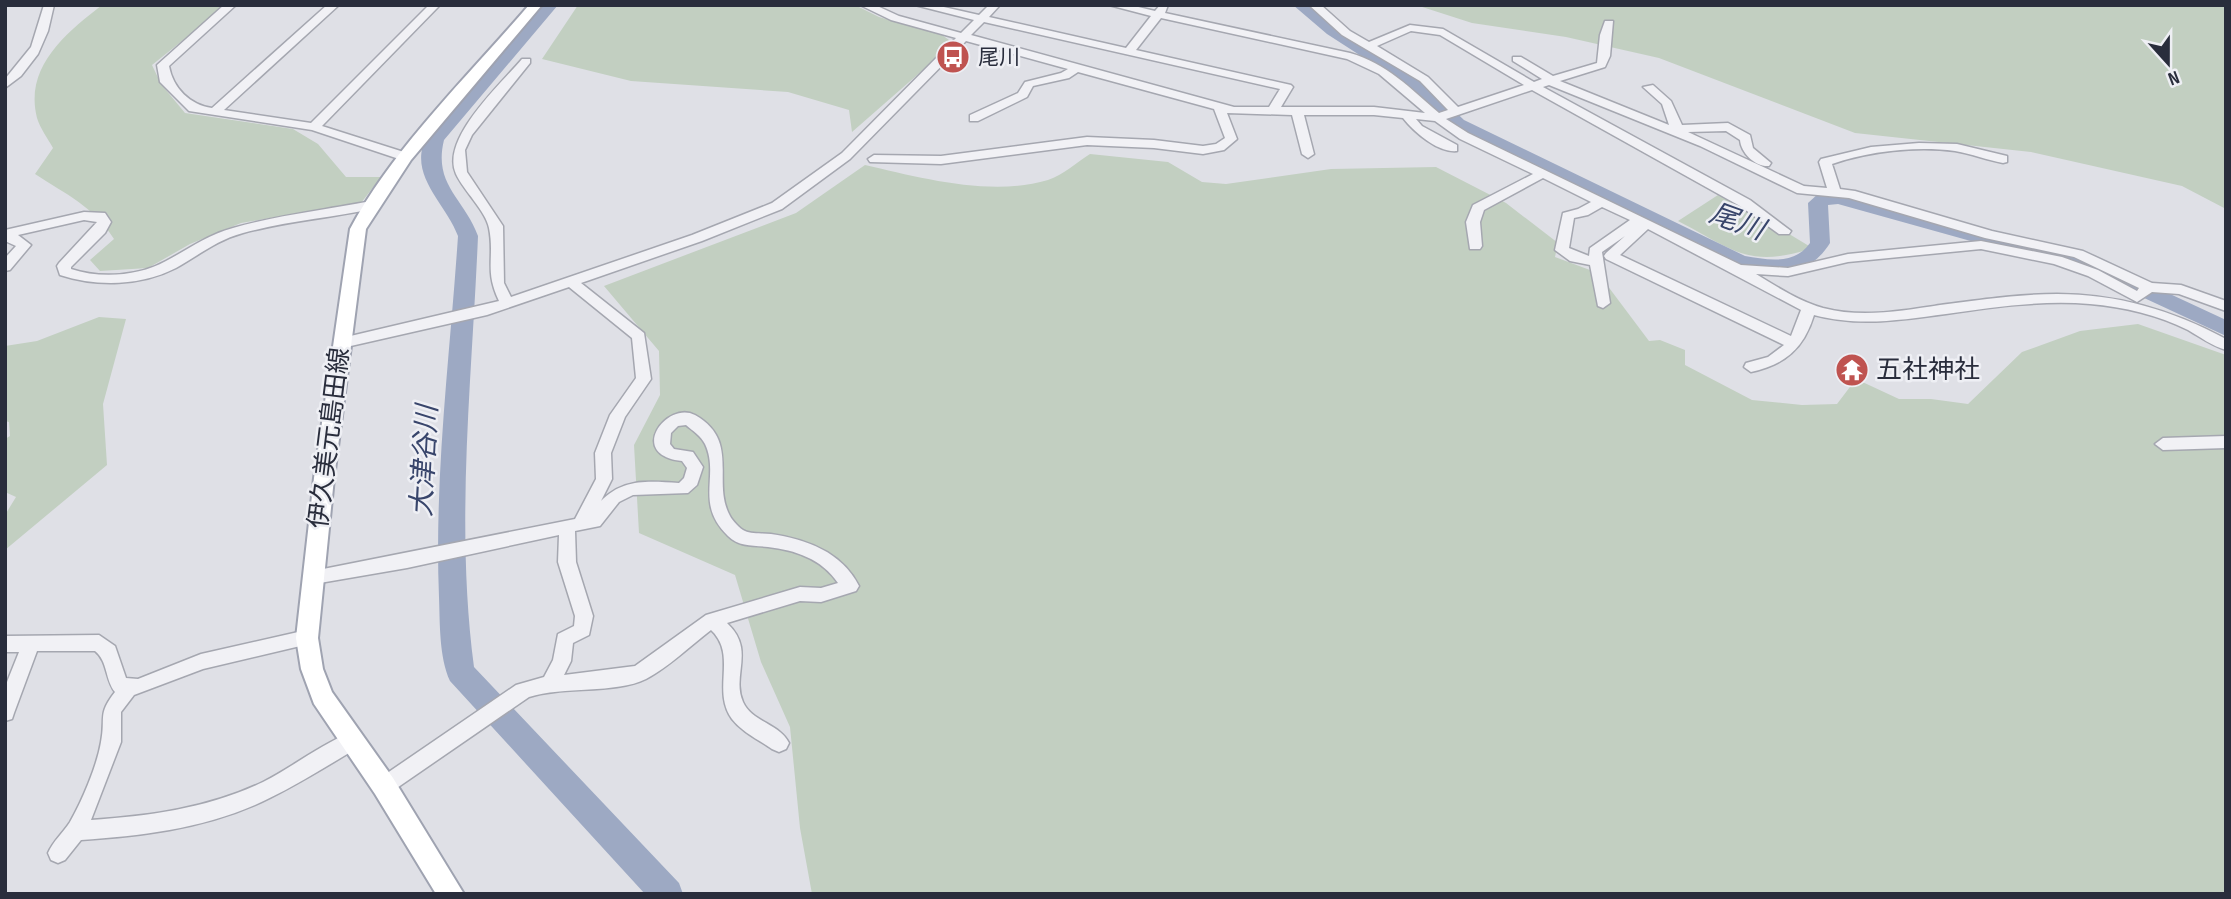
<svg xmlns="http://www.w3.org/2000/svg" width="2231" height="899" font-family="'Sofia Sans Condensed','Noto Sans JP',sans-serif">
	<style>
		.green { fill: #c2cfc1 }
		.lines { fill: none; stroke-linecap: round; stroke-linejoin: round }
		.river { fill: #9da9c3; fill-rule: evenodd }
		.minor-casing { stroke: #a5a7b0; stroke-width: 3 }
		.major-casing { stroke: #9fa3b1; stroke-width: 4 }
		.minor { fill: #f1f1f5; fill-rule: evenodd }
		.major { fill: #fff; fill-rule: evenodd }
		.labels { text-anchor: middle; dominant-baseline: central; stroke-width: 5; stroke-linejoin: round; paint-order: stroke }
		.far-poi-label { font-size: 21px; fill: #292d3c; stroke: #eeeff4; text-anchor: start }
		.poi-label { font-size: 26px; fill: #292d3c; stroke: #eeeff4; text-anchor: start }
		.street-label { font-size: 26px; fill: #292d3c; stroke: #eeeff4 }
		.water-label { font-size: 28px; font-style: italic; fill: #38456b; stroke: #eeeff4 }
	</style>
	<rect width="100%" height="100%" fill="#dfe0e6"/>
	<path class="green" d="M102,5H227L152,65L161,84L185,113L293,129L318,144L346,177H381L361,203L241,223L190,244L148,268L100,271L90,260L114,239C93,206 67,195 35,174L53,148C48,139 40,128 37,118C24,67 66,33 102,5Z
		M578,5H855L879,17L942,35L949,40L948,48L852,132L849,110L788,92L631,81L542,59Z
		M1416,5H2226V209L2182,186L2031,152L1855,133L1659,58L1566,37L1472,23Z
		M1090,154L1168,162L1202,182L1226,184L1331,169L1436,167L1506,203L1558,243L1555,257L1598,273L1649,341L1660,340L1685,350V365L1752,400L1802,405L1837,404L1856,379L1899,399H1931L1968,404L2022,352L2080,331L2138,324L2226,355V894H812L800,828L790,727L761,662L735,575L639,533L634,445L660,395L659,351L604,286L796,213L865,165C921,178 992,197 1048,180C1063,175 1077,162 1090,154Z
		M1718,195L1743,206L1809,246L1807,250C1746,268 1731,248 1678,221Z
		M99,317L126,319L103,404L107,465L5,550V515L16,497L5,492V439L10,436L9,422L5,421V346L37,341Z"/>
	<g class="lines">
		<path class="river" d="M541,5H558L444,140C433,185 464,198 478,236C472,380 455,523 474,667L679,883L683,894H645L450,681C439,657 440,623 439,597C434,476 450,356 458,236C446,203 405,173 428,135Z
			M1293,5H1312L1421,79L1464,120L1745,256C1768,260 1795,265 1810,243L1808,203L1819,193L1839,192L2004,237L2084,254L2226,320V336L2071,264L2003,250L1838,204L1828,205L1830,243C1806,281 1771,276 1732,266L1450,128L1409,87L1327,34Z"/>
		<defs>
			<path id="minor" d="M44,5H54L48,31L38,54L21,76L5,88V79L31,47Z
				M224,5H236L169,66C173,88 190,105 212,108L327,5H339L224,110L311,123L429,5H440L322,126L410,154V160H402L312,130L189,111L160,82L157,65Z
				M860,5H875L899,16L961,33L974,20L915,5H935L979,15L989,5H1000L989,17L1126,48L1151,16L1109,5H1130L1155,11L1160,5H1168L1165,13L1350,53C1386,63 1411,89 1439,113L1448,110L1420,81L1342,35L1309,5H1321L1350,31L1369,42L1410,25L1443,29L1534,82L1542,79L1513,61V57H1521L1553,76L1597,63L1600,35L1605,21H1613L1610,56L1605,67L1560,81L1669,125L1662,104L1643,87L1653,85L1671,101L1682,125L1728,123L1750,135L1753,148L1771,163L1769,166C1755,167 1741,153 1740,140L1726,131L1688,132L1804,186L1827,188L1819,162L1821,159L1871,147L1919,143L1957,144L2007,156V162L2003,163C1987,160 1972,154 1955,151C1916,146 1870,151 1832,164L1840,189L1855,191L1992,231L2083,251L2152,283L2181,285L2226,301V311L2179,294L2152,292L2137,302L2088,276L2054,264L1981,249L1848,262L1788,276L1756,274C1777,287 1799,301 1823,308C1861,318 1901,311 1940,305C1979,300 2018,294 2057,294C2118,294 2172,310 2226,339V350C2212,346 2200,337 2188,330C2158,315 2124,307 2090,304C2042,300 1994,307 1946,314C1901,320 1859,327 1814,315C1804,348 1785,365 1751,372L1744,367L1746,363L1768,357L1784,345L1606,259L1604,256L1606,253L1625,236L1602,252L1610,303L1603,308L1598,306L1590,265L1570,261L1555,250L1563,213L1578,209L1591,202L1543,178L1484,210L1480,222L1482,246L1480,249H1470L1466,222L1473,205L1533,174L1460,139L1435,121L1416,119L1422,126L1457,145V151C1438,153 1414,132 1403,118L1374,115H1304L1314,154L1308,158L1302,154L1292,115L1227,113L1237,139L1224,150L1203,154L1154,148L1087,145L941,164L870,162L868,159L874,155L941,156L1087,137L1154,140L1203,146L1216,144L1225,138L1214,109L1078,72L1069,78L1033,86L1027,97L978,121H970V115L1018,93L1025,82L1061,73L1068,69L966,41L850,159L782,209L702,241L581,283L644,333L651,379L625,417L611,453L612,479L601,501C623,478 649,481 679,483L684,478L687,468L682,461C626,455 667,400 695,415C741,441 711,482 730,516C732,520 740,529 745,531C751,534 763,533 771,534C806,539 842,552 859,586L856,591L821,602L800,601L727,623C756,650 731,675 743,702C752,722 780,724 789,743L786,749L779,752L772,749C759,740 742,732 732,719C711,690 738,655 711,630C690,646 669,667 646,679C616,694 563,686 529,697L391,792L384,795L377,792L374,786L377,780L516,685L544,677L553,660L558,634L574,626L575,616L558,562L559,535L407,568L314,584L308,582L305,577L308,572L575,519L596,479L595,453L610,415L636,378L632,338L569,287L487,315L342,348L337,347L335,343L342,338L499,301C484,270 495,257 489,228C486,211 463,190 456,174C440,139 501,84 522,59H530V63L472,135L465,150L467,172L503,226L504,283L511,297L692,235L772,203L842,153L956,38L891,20ZM1161,18L1347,59L1379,74L1425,113L1374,107H1281L1293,87L1291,85L1136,50ZM984,22L1280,89L1269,107H1234L971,35ZM1411,31L1440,35L1524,85L1458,107L1428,77L1377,46ZM1549,85L1700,146L1797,193L1849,198L1985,238L2074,257L2139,288L2137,291L2098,270L2062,257L1981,241L1848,254L1788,268L1741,265L1468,133L1446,119L1532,90L1740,206L1779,234H1789L1791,231L1750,200L1543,87ZM1602,207L1630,220L1590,248L1589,256L1569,248L1574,218L1588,215ZM1648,229L1801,310L1791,336L1620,255ZM686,425C693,431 701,436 705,444C720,476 694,503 728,536C739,547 752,545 768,547C795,550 822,559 838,583L821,588L800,587L706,615L635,666L564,675L571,661L573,643L589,635L593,616L576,562L575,531L600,526L619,502L633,495L688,493L697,485L703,467L693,452L674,449L670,444L671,433L678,426Z
				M371,201L376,202V208C332,218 286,221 243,233C217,240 199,255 176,268C141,286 97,287 60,275L57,266L59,263L97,222L84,220L18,235L31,245L10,270L5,271V258L16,246L5,241V230L84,212L105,213L111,222L105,233L71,267V269C101,279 139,276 166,261C189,249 207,235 233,228C278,215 325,210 371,201Z
				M2226,436V448L2163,450L2155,444L2163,438Z
				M307,630L313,633L316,638L313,643L203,669L134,695L121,712V742L91,820C150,816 209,808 263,782C293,767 321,744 352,732L359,735L362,741L359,747C325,767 291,789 255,805C200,829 140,836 81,840L65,860L58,863L51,860L48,853C53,841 63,833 70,822C82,801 97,766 101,742C106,717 97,715 115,692C105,680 108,661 95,651H37L14,713L12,719L5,721V687L19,652H5V636L99,635L115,646L126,678L138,679L201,654Z"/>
			<path id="major" d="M529,5H542L411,160L366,229L334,478L318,638L323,669L332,692L393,778L464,894H436L375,794L314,704L301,669L296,638L314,478L350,229C393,148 469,75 529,5Z"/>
		</defs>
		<use href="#minor" class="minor-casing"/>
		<use href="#major" class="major-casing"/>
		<use href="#minor" class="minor"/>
		<use href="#major" class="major"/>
	</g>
	<defs>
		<symbol id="bus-disc" viewBox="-11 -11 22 22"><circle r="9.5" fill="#bf5350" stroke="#eeeff4"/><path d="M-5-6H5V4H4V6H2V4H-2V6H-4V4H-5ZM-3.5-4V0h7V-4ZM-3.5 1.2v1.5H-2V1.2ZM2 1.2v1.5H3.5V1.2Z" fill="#fff"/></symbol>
		<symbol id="temple-disc" viewBox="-11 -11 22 22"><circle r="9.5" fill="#bf5350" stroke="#eeeff4"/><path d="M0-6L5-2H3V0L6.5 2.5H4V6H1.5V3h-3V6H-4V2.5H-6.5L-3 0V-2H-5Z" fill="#fff"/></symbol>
	</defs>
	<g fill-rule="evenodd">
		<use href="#bus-disc" x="934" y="38" width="38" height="38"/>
		<use href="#temple-disc" x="1833" y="351" width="38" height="38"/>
	</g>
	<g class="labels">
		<g class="far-poi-label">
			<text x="978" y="57">尾川</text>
		</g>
		<g class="poi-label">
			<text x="1876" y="370">五社神社</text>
		</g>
		<g class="street-label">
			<text transform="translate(330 438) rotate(-83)">伊久美元島田線</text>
		</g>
		<g class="water-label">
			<text transform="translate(1737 222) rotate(20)">尾川</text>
			<text transform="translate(425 461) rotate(-87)">大津谷川</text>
		</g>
	</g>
	<rect width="2231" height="899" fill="none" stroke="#292d3c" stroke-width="14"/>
	<g transform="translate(2168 63) rotate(159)" stroke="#eeeff4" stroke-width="5" paint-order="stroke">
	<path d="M0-5L12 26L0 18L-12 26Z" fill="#292d3c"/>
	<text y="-10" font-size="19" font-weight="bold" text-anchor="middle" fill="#292d3c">N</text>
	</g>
</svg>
